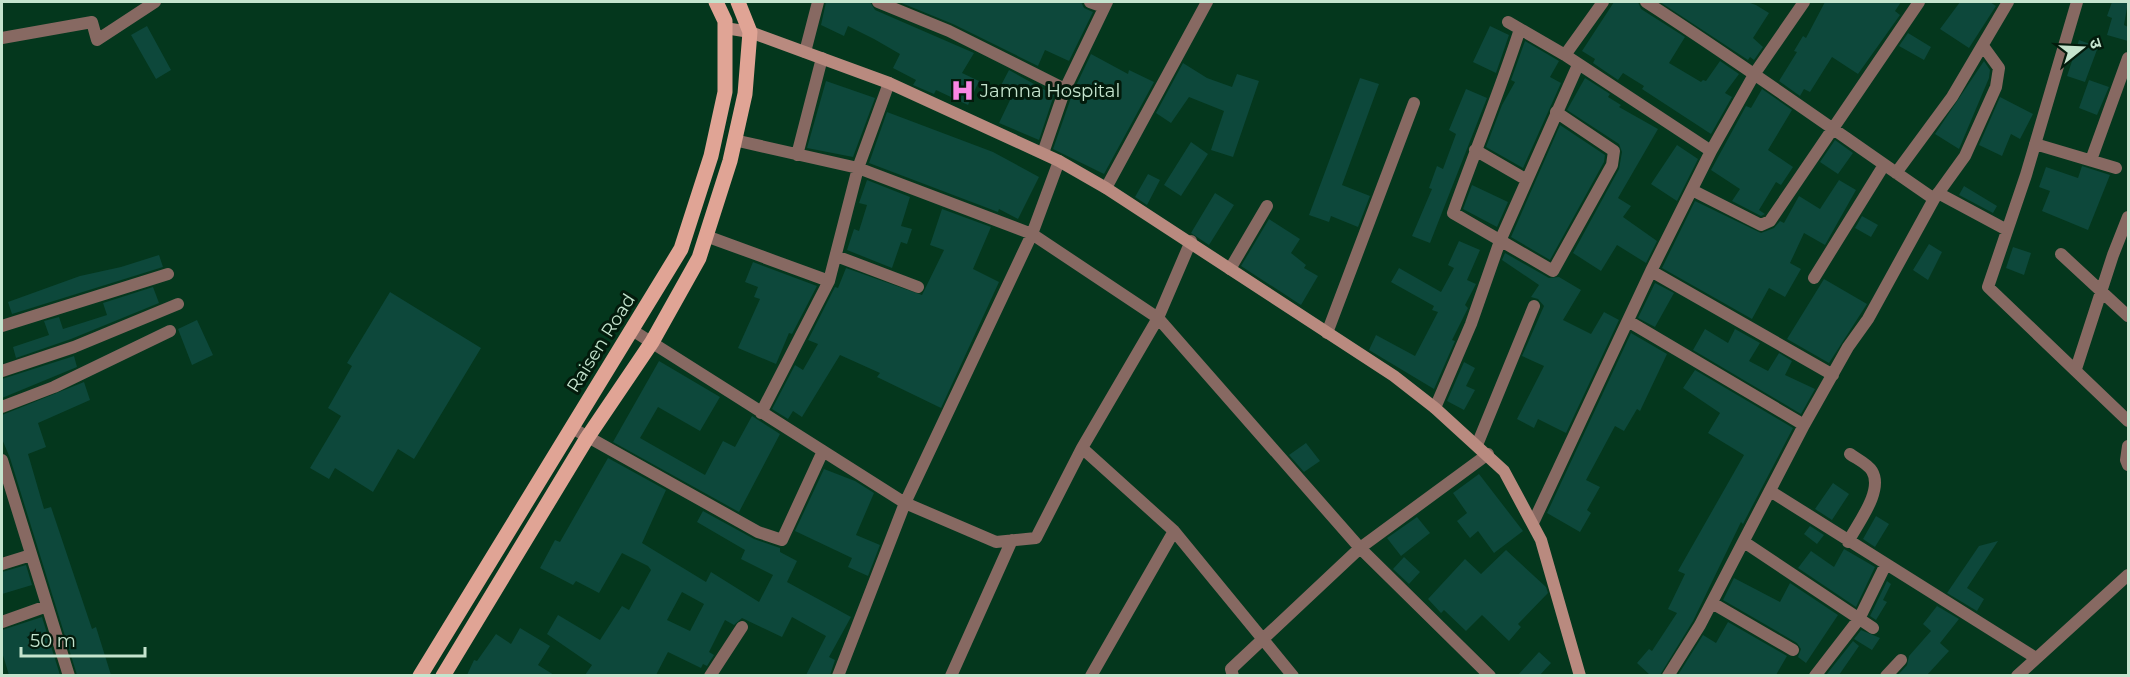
<svg xmlns="http://www.w3.org/2000/svg" width="2130" height="677" font-family="Montserrat,'Noto Sans Devanagari',sans-serif">
	<style>
		.building { fill: #0d483b; fill-rule: evenodd }
		.lines { fill: none; stroke-linecap: round; stroke-linejoin: round }
		.street { stroke: #876962; stroke-width: 12 }
		.secondary { stroke: #b98a7f; stroke-width: 12 }
		.primary { stroke: #e0a495; stroke-width: 15 }
		.labels { text-anchor: middle; dominant-baseline: central; stroke-width: 6; stroke-linejoin: round; paint-order: stroke }
		.poi-label { font-size: 18px; fill: #c5e4ce; stroke: #031b0c; text-anchor: start }
		.street-label { font-size: 18px; fill: #c5e4ce; stroke: #031b0c }
	</style>
	<rect width="100%" height="100%" fill="#04371d"/>
	<path class="building" d="M826,2H870L875,10L974,53L962,73L979,81L968,105L936,90L934,94L913,85L916,80L893,68L900,54L874,39L848,26L844,36L821,25Z
		M899,2H1081L1084,8L1093,12L1069,61L1045,50L1038,66L953,24Z
		M1614,2H1638L1641,9L1685,37L1669,63L1701,82L1703,80L1706,81L1720,61L1739,74L1725,93L1732,97L1711,134L1642,89L1644,86L1623,73L1618,80L1593,63L1595,59L1582,51Z
		M1660,2H1747L1756,5L1769,13L1753,38L1763,47L1754,60L1750,57L1748,60Z
		M1825,2H1901L1895,11L1900,15L1858,74L1832,57L1810,92L1804,89L1800,96L1779,81L1797,52L1794,51L1803,36L1806,38Z
		M1960,2H1990L1996,6L1969,48L1940,29Z
		M2112,2H2128L2124,25L2128,27V41L2107,35L2112,18L2107,16Z
		M147,26L171,70L156,79L131,35Z
		M1490,26L1509,35L1496,73L1473,62Z
		M1908,33L1931,47L1924,60L1899,46Z
		M2079,40L2098,47L2085,82L2067,76Z
		M1525,41L1559,61L1550,77L1561,83L1523,168L1486,147L1502,105L1515,82L1511,80Z
		M1091,54L1128,74L1129,70L1154,82L1104,174L1053,149L1073,92Z
		M1984,61L1990,70L1989,78L1959,149L1935,134Z
		M1183,63L1207,78L1232,87L1237,74L1259,81L1233,157L1211,150L1224,111L1189,97L1171,123L1156,113Z
		M1009,70L1054,95L1039,140L999,123L1010,100L997,93Z
		M1360,78L1379,84L1342,185L1370,196L1358,227L1331,216L1329,222L1309,215Z
		M1585,78L1610,94L1608,97L1621,105L1619,107L1658,129L1618,198L1631,206L1623,217L1657,241L1646,263L1617,245L1601,271L1573,253L1619,169L1622,152L1619,144L1567,110Z
		M2089,80L2109,87L2097,115L2079,108Z
		M826,81L875,98L853,157L807,148Z
		M1466,89L1487,98L1430,243L1412,236L1432,189L1429,188L1437,166L1443,169L1456,134L1449,130Z
		M1762,89L1792,110L1768,150L1793,167L1781,185L1776,182L1759,210L1765,214L1761,216L1732,201L1740,189L1711,170L1746,106L1751,108Z
		M2000,97L2033,114L2020,139L2011,134L2002,156L1979,145Z
		M887,112L993,152L1039,177L1018,219L999,209L998,212L869,163Z
		M1560,125L1605,155L1604,162L1550,260L1511,237Z
		M1835,140L1853,153L1838,174L1820,162Z
		M1191,142L1208,154L1181,196L1164,185Z
		M1677,145L1698,159L1677,201L1651,184Z
		M2082,166L2110,175L2088,230L2042,211L2050,191L2039,187L2046,167L2078,178Z
		M1148,174L1160,180L1147,205L1135,197Z
		M867,180L910,197L901,226L912,229L907,244L901,242L892,268L847,250L854,229L859,231L867,205L859,203Z
		M1839,180L1856,190L1825,245L1804,233L1790,263L1801,269L1785,297L1769,288L1752,319L1662,268L1695,201L1761,233L1774,228L1780,221L1784,223L1799,196L1820,209Z
		M1472,185L1508,202L1497,227L1463,209Z
		M1964,186L1997,206L1993,213L1959,195Z
		M1215,193L1234,205L1209,245L1191,233Z
		M942,209L991,227L973,269L999,282L941,408L877,377L880,373L840,355L802,417L793,411L788,419L772,409L795,365L803,370L818,344L808,340L835,287L838,288L846,268L922,295L944,250L930,245Z
		M1862,216L1878,225L1871,237L1855,228Z
		M1269,219L1300,239L1291,253L1306,265L1304,268L1318,276L1301,305L1241,266Z
		M1459,241L1480,250L1467,280L1476,284L1465,305L1468,308L1452,340L1455,341L1434,389L1369,350L1376,335L1415,356L1438,312L1432,310L1434,306L1391,282L1399,268L1441,292L1454,268L1448,265Z
		M1929,244L1942,252L1928,280L1913,270Z
		M2013,247L2031,253L2024,275L2006,268Z
		M1505,253L1549,278L1559,277L1581,290L1563,320L1591,334L1604,312L1619,320L1566,433L1538,419L1534,428L1517,419L1544,366L1522,356L1544,306L1538,299L1531,297L1539,285L1502,260Z
		M159,255L163,267L12,314L8,302L80,276L121,267Z
		M753,262L817,286L792,334L789,333L776,364L738,348L760,299L754,297L758,287L745,282Z
		M1824,279L1867,304L1829,363L1787,339Z
		M1655,283L1674,293L1655,327L1638,318Z
		M153,287L159,303L71,339L16,358L13,347L49,335L44,321L59,317L63,329L107,315L103,303Z
		M390,292L481,348L414,459L398,449L373,492L335,468L329,479L310,468L341,416L328,408L352,366L347,363Z
		M197,320L213,355L192,365L178,329Z
		M1705,329L1728,343L1735,329L1760,343L1749,361L1768,371L1779,353L1792,361L1785,375L1815,389L1801,414L1693,350Z
		M1631,333L1667,354L1640,411L1637,409L1624,431L1615,426L1586,480L1600,487L1587,510L1591,513L1580,532L1547,513Z
		M74,356L77,367L2,398V379Z
		M659,361L720,397L700,431L658,407L640,438L705,475L723,441L735,447L752,416L780,434L739,512L613,442Z
		M1464,362L1475,368L1466,386L1475,390L1464,410L1447,401Z
		M1695,370L1793,428L1745,520L1743,524L1741,522L1693,621L1660,675H1650L1637,663L1649,649L1652,651L1677,613L1668,609L1685,574L1678,571L1744,455L1708,433L1720,413L1683,388Z
		M84,382L90,400L38,423L46,447L28,454L44,509L51,507L92,629L96,627L111,675H77L10,458L2,439V415Z
		M1306,443L1320,461L1304,472L1289,455Z
		M608,458L666,490L642,543L706,582L711,572L759,602L773,575L741,559L745,550L697,522L703,511L754,539L780,548V552L797,561L787,582L851,617L829,657L835,660L830,675H806L826,636L792,617L782,637L742,618L734,625L725,620L709,652L714,655L707,666L703,664L701,668L668,652L656,675H585L592,665L547,634L558,615L600,640L622,606L629,610L651,570L648,566L622,553L599,593L576,581L573,585L540,568L555,540L560,542ZM682,592L704,604L690,631L667,620Z
		M824,469L855,481L874,493L856,535L880,545L868,576L848,567L852,558L795,531Z
		M1479,474L1523,531L1494,553L1478,531L1470,538L1457,521L1467,513L1453,493Z
		M1833,483L1849,494L1832,520L1815,509Z
		M1876,516L1889,524L1875,547L1863,539Z
		M1417,517L1430,533L1401,556L1387,538Z
		M1810,526L1824,535L1817,544L1804,534Z
		M1998,541L1967,588L1984,599L1977,611L1947,593L1979,546Z
		M1844,549L1875,567L1856,607L1798,568L1811,551L1834,567Z
		M1506,550L1546,587L1548,593L1518,624L1521,627L1509,641L1482,615L1466,631L1444,610L1441,613L1428,599L1465,559L1481,574Z
		M1404,557L1420,572L1409,584L1393,569Z
		M26,565L32,585L2,594V572Z
		M1734,578L1780,602L1790,583L1838,615L1806,663L1798,657L1801,649L1797,643L1723,600Z
		M1887,581L1891,584L1883,600L1887,602L1876,620L1870,616Z
		M1937,606L1959,619L1940,643L1949,651L1927,675H1898L1907,665L1909,656L1931,631L1923,624Z
		M42,617L60,675H9L2,652V630Z
		M1728,622L1787,656L1776,675H1678L1703,635L1716,643Z
		M520,628L550,646L538,665L554,675H467L474,660L477,661L496,634L511,644Z
		M1861,630L1880,638L1872,650L1854,639Z
		M1853,641L1859,646L1839,675H1826Z
		M1539,652L1551,663L1540,675H1518Z"/>
	<g class="lines">
		<path class="street" d="M878,2L949,31L1065,89
			M1090,2L1104,7
			M1646,2C1744,65 1838,133 1934,199L1868,319L1848,347L1804,425L1700,625L1668,676
			M2077,2L2026,175L1988,287L2128,421
			M1508,22L1565,55L1711,151
			M1520,29C1500,91 1475,151 1453,213L1553,271L1612,165L1614,151L1556,112
			M2,38L92,22L97,40L155,2
			M805,52L818,2
			M1565,55L1603,2
			M734,140L858,168L1032,234L1158,318L1360,548L1490,676
			M2035,144L2116,168
			M1475,150L1527,180
			M1043,153L1065,89L1107,2
			M797,155L822,58
			M2091,160L2128,58
			M1896,173L1952,97L2008,2
			M1106,188L1207,2
			M1692,190L1761,225L1770,221L1919,2
			M1938,193L2007,230
			M1934,199L1965,156L1996,87L1999,68L1983,46
			M706,236L829,281
			M2061,254L2128,316
			M836,256L918,287
			M1230,269L1267,206
			M1651,271L1833,375
			M1814,278L1884,165
			M1628,321L1804,425
			M2,326L168,274
			M632,330L905,503L996,542L1036,538L1082,448L1158,318L1191,241
			M1327,333L1414,103
			M2076,369L2113,255L2128,217
			M2,371L74,347L178,304
			M2,407L54,387L170,331
			M1435,408L1471,324L1500,241L1578,65
			M761,413L829,281L858,168L889,83
			M572,428L758,532L782,540L823,451
			M1477,445L1534,306
			M2128,446L2126,460L2128,465
			M1082,448L1174,531L1293,676
			M2,460L69,676
			M1770,491L2036,658
			M1533,523L1651,271L1711,151L1755,73L1804,2
			M1744,542L1873,628
			M1848,542C1857,524 1884,491 1872,471C1868,464 1857,459 1850,454
			M2,564L31,555
			M1712,603L1793,650
			M2,622L47,606
			M710,676L742,627
			M838,676L905,503L1032,234L1059,161
			M951,676L1012,540
			M1091,676L1174,531
			M1233,676L1231,669L1360,548L1488,454
			M1815,676L1859,619L1885,566
			M1886,676L1901,660
			M2017,676L2128,575"/>
		<path class="secondary" d="M725,28L750,32L889,83L1059,161L1106,188L1394,376L1435,408L1504,471L1541,540L1580,676"/>
		<path class="primary" d="M420,676L681,249L711,156L725,92V21L716,2
			M443,676L587,438L652,342L699,258L730,161L745,94L750,32L738,2"/>
	</g>
	<defs>
		<symbol id="hospital-bare" viewBox="-9 -9 18 18"><path d="M-5-5h3v3.5h4V-5h3V5h-3V1.5h-4V5h-3Z" fill="#fb87e5" stroke="#031b0c" stroke-width="2.5" paint-order="stroke"/></symbol>
	</defs>
	<g fill-rule="evenodd">
		<use href="#hospital-bare" x="946" y="74" width="33" height="33"/>
	</g>
	<g class="labels">
		<g class="poi-label">
			<text x="980" y="91">Jamna Hospital</text>
		</g>
		<g class="street-label">
			<text transform="translate(601 343) rotate(-58)">Raisen Road</text>
		</g>
	</g>
	<rect width="2130" height="677" fill="none" stroke="#c5e4ce" stroke-width="6"/>
	<g transform="translate(2082 48) rotate(72)" stroke="#031b0c" stroke-width="4.5" paint-order="stroke">
	<path d="M0-4.5L10 22L0 15L-10 22Z" fill="#c5e4ce"/>
	<text y="-9" font-size="16" font-weight="bold" text-anchor="middle" fill="#c5e4ce">उ</text>
	</g>
	<path d="M21 647v9h124v-9" fill="none" stroke="#c5e4ce" stroke-width="3"/>
	<text x="30" y="647" font-size="18" fill="#c5e4ce" stroke="#031b0c" stroke-width="4.5" paint-order="stroke">50 m</text>
</svg>
